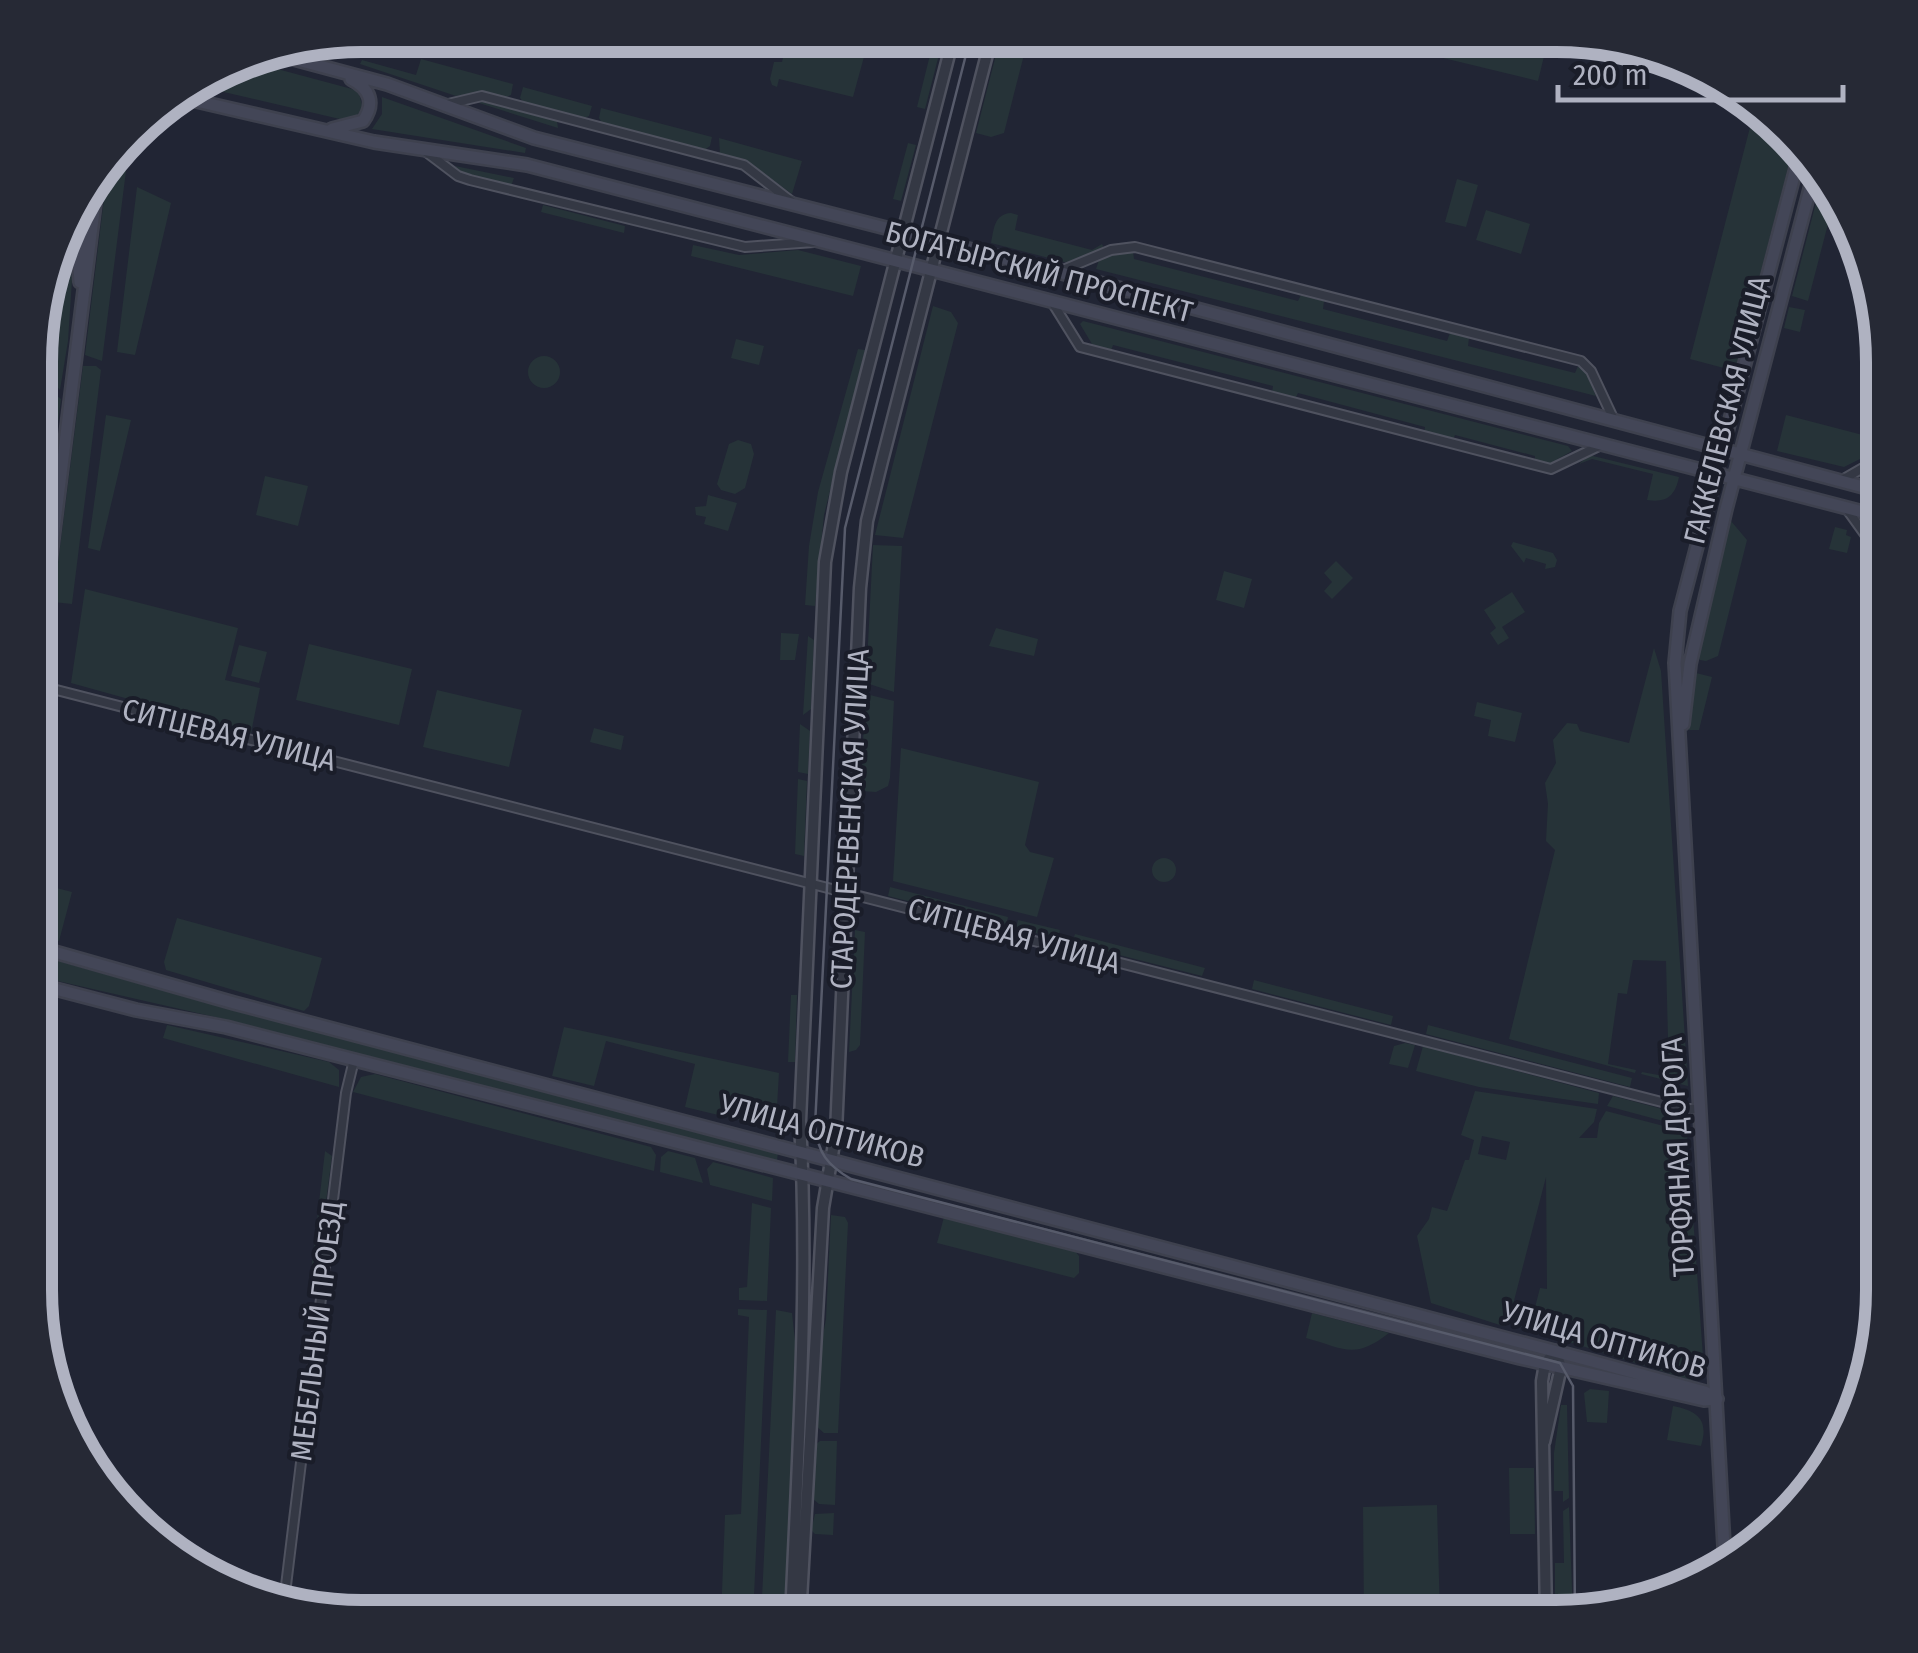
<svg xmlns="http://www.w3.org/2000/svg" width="1918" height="1653" font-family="'Fira Sans Condensed',sans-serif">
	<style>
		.green { fill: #263338; fill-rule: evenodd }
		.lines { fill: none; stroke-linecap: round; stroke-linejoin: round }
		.minor-casing { stroke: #4f525f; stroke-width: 12 }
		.tertiary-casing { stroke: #4f525f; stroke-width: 15 }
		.secondary-casing { stroke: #3e414e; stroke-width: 16 }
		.minor { stroke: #343844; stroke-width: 8 }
		.tertiary { stroke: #343844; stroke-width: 10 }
		.secondary { stroke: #434657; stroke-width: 11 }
		.tram { stroke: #575b6b; stroke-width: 2.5 }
		.labels { text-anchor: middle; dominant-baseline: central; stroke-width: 8; stroke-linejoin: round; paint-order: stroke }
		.street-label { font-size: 30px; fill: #afb2c1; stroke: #1a1d29 }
		.rim { fill: none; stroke: #afb2c1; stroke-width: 12 }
	</style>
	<rect width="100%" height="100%" fill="#212534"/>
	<path class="green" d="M788,35H870L853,97L779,79L777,87L772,85L770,79L774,62H782Z
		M935,35H944L925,109L917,107Z
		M1001,35H1029L1004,133L991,137L976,133Z
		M1440,36H1549L1538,81L1435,56Z
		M421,59L513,84L511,95L504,98L481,92L456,96L360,64L362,60L416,75Z
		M244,60L352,89L359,93L363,109L352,120H344L198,86Z
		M523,87L592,106L589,116L582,119L525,104L520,98Z
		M382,97L526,148L525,153L372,129L382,114Z
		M484,101L557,121L558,128L479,103Z
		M601,108L712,137L710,146L703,151L603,125L599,118Z
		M1755,108L1788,131L1795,141L1735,371L1690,359Z
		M719,138L802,161L792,194L751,164L720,154Z
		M908,143L916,145L901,201L893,199Z
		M108,166L126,171L102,361L85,355Z
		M455,166L514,178L511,186L463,173Z
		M1457,179L1478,185L1466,227L1445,222Z
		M1822,179L1835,197L1808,301L1792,296Z
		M137,187L171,203L135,355L117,352Z
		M77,204L68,341L60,390L53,382L58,340L48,331L57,261Z
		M543,205L625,226L624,233L541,212Z
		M1486,210L1530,224L1521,254L1476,240Z
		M1011,213L1018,215L1015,230L1092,250L1102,244L1104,248L1068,263L991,243C994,229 994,214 1011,213Z
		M693,245L739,255L798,250L861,266L853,296L691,256Z
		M1122,251H1133L1134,259L1298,301L1301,295L1324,301L1323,309L1447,341L1450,333L1469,338L1468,346L1575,373L1578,366L1585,370L1596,396L1096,269L1099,260Z
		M933,306L951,312L958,323L903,538L875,535Z
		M1789,307L1805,310L1800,332L1784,328Z
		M1083,321L1568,446L1572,451L1547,465L1535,462V456L1455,435L1453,440L1424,433L1425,427L1298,393L1295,399L1272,393L1273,386L1113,345L1111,351L1092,344L1080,324Z
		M736,339L764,346L759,365L731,358Z
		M46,343L51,347L47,388L61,399L37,589L38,404Z
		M858,349L865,350L824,515L815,606L805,605L809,546L818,492Z
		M528 372a16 16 0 1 1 32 0a16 16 0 1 1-32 0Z
		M83,366H96L101,370L72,604L53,602Z
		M106,415L131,420L100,551L88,548Z
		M1786,415L1882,440V448L1844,467L1777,451Z
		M738,440L751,444L754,454L745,488L735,494L721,490L717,484L729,444Z
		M1589,455L1679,477C1675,496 1667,503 1647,500L1653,474L1592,459L1579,464Z
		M265,476L308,486L298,526L256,515Z
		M708,495L737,503L728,531L704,524L706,517L696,515L695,507L706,506Z
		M1731,521L1747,540L1718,656L1706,661L1700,660L1696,655Z
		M1835,527L1847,530L1846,535L1851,537L1847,553L1829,549Z
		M1513,542L1553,553L1557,560L1555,567L1545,569L1546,564L1526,558L1524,563L1511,546Z
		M873,545L902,546L894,692L866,683Z
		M1336,561L1353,578L1332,599L1324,591L1332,582L1324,573Z
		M1224,571L1252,579L1244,608L1216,600Z
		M85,589L238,628L225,680L260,688L251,733L71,683Z
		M1512,592L1525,612L1502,627L1509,638L1498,645L1490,633L1496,628L1484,610Z
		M996,628L1038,639L1034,656L989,646Z
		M781,633L799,634L795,660H780Z
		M808,636L814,640L811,709L803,715Z
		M309,644L412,669L399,725L296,700Z
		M239,645L267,652L259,683L231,676Z
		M1654,648L1661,671L1688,1086L1641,1074L1642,1072L1669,1077L1666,961L1633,960L1627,994L1618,993L1608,1064L1636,1070L1635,1073L1509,1039L1555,850L1546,841L1548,804L1545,783L1556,763L1553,740L1567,723L1577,724L1580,731L1629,743Z
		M1696,673L1712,677L1699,730H1689L1687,709Z
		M437,690L522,710L509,767L423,747Z
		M870,695L894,701L890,778L888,786L876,792L861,791L865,696Z
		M1477,702L1522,713L1515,742L1488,736L1491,720L1474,716Z
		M42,709L54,715L44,793L37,790Z
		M800,724L810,731L808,774L798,772Z
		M594,728L624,736L621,750L590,742Z
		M901,748L1039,782L1025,845L1030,852L1054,858L1037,917L893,881Z
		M798,779L807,781L804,856L795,854Z
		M1152 870a12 12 0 1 1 24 0a12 12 0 1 1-24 0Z
		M41,884L72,892L59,941L37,935Z
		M890,887L1008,917L1006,926L888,896Z
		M177,918L322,958L309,1006L304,1011L166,970L164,962Z
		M1018,920L1060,930L1058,939L1016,928Z
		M855,930L865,932L860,1045L856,1050L849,1052Z
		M1075,934L1205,968L1202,976L1072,943Z
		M37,955L232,1010L778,1152L777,1161L228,1020L36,976Z
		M1254,980L1393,1016L1391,1025L1252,989Z
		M791,995H797L795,1062H788Z
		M167,1025L329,1062L339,1070V1087L163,1038Z
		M1428,1025L1632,1078L1630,1087L1426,1034Z
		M564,1027L779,1073L776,1124L765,1122L764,1126L685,1107L695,1064L606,1041L594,1086L552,1076Z
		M1405,1043L1415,1045L1408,1068L1389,1064L1394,1046Z
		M1423,1046L1599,1093L1598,1104L1479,1087L1416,1071Z
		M375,1074L651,1147L656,1155L654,1171L353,1092L361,1077Z
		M1475,1091L1597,1109L1594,1122L1579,1138H1597L1599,1123L1606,1111L1687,1132L1704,1371L1700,1378L1690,1380L1515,1325L1519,1311L1533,1315L1540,1288L1547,1289L1546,1177L1508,1324L1503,1326L1431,1303L1417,1236L1429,1219L1432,1207L1447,1211L1465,1160H1469L1474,1140L1461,1135ZM1482,1136L1510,1142L1506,1160L1478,1154Z
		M1613,1096L1666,1110L1663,1121L1607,1106Z
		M325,1151L332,1156L316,1278L310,1280Z
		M668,1151L695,1158L703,1183L660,1172L661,1157Z
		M713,1162L773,1178L772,1201L710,1185L707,1169Z
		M752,1203L771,1208L767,1301L739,1300V1288L747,1287Z
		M831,1215L845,1217L848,1223L838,1433H824L816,1426L818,1360L826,1319Z
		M944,1217L1075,1251L1079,1256V1273L1074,1278L937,1243Z
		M738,1309L767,1310L753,1618H721L725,1515L741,1514L749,1317L738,1315Z
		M776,1310L792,1313L797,1359L785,1618H761Z
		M1312,1313L1389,1333C1354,1360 1346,1349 1306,1338Z
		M1590,1389L1609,1391L1607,1423L1587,1422L1584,1393Z
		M1561,1405H1567L1569,1498L1563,1502V1491H1554V1453Z
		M1673,1406C1698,1411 1709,1420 1701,1446L1667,1440Z
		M820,1441H837L835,1505L819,1504L813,1499L814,1446Z
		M1509,1468H1534L1535,1534H1510Z
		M1437,1505L1440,1617H1364L1363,1507Z
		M1569,1507L1573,1617H1555V1563H1564L1563,1511Z
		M834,1513L833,1535L815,1534L811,1530L815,1514Z"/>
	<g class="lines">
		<defs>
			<path id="minor" d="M448,104L482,96L744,165L792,202
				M425,151L458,176L470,180L745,247L814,242
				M1058,272L1111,250L1135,247L1581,361L1591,371L1614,420
				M1052,302L1080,347L1551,469L1601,445
				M1842,480L1882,457
				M1846,508L1869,540L1882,550
				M37,685L1689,1109H1700
				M284,1602L346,1093L354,1060"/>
			<path id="tertiary" d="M1544,1442L1561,1367L1555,1351L1545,1364L1542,1381L1546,1617
				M791,1618C798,1452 809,1287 800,1121L825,562L841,472L954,35
				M800,1618L823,1208L836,1132L860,588L867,521L882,461L992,35"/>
			<path id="secondary" d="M264,51L387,84L534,138L1058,272L1882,492
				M179,97L374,142L527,165L1882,517
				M332,129L363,121C375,104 371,89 351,79
				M98,191L103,169
				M80,282L78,256L84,192
				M37,666L96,195L94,180
				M1683,724L1690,664L1726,509L1815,170
				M37,947L234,1003L1588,1360L1705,1392L1717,1399
				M36,984L136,1010L226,1027L1520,1358L1704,1400L1716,1399
				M1725,1564L1675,663L1680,611L1801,149"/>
		</defs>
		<use href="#minor" class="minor-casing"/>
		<use href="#tertiary" class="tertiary-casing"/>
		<use href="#secondary" class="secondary-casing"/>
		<use href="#minor" class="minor"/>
		<use href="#tertiary" class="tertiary"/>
		<use href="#secondary" class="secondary"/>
		<path class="tram" d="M971,35L845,528L815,1126C818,1153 827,1165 851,1179L1560,1363L1573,1386L1575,1617"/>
	</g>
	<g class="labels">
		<g class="street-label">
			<text transform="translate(1039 272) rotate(15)">БОГАТЫРСКИЙ ПРОСПЕКТ</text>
			<text transform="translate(1727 410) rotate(-76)">ГАККЕЛЕВСКАЯ УЛИЦА</text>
			<text transform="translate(229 735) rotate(14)">СИТЦЕВАЯ УЛИЦА</text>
			<text transform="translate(850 819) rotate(-87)">СТАРОДЕРЕВЕНСКАЯ УЛИЦА</text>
			<text transform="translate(1014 936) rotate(15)">СИТЦЕВАЯ УЛИЦА</text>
			<text transform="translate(822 1131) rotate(15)">УЛИЦА ОПТИКОВ</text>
			<text transform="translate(1678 1157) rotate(-93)">ТОРФЯНАЯ ДОРОГА</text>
			<text transform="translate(317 1331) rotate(-83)">МЕБЕЛЬНЫЙ ПРОЕЗД</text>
			<text transform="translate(1604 1340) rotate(16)">УЛИЦА ОПТИКОВ</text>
		</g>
	</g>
	<path d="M0 0H1918V1653H0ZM362 52H1556A310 310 0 0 1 1866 362V1290A310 310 0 0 1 1556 1600H362A310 310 0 0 1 52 1290V362A310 310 0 0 1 362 52Z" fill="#262935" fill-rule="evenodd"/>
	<path class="rim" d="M362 52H1556A310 310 0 0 1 1866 362V1290A310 310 0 0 1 1556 1600H362A310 310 0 0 1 52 1290V362A310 310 0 0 1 362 52Z"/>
	<path d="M1558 85v15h285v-15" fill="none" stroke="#afb2c1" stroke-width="5"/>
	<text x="1573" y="85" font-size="30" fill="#afb2c1" stroke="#1a1d29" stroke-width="8" paint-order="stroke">200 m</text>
</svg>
